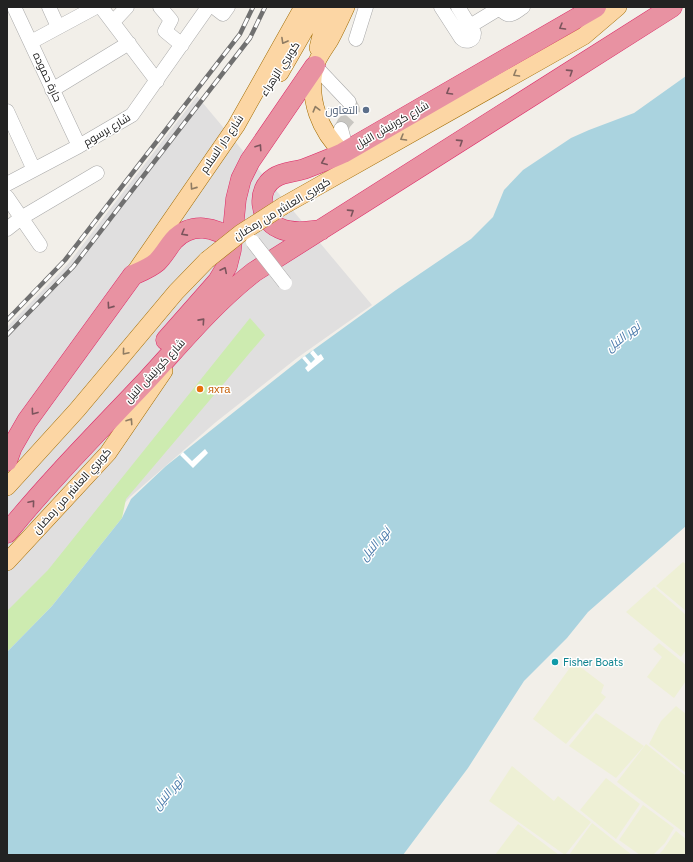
<svg xmlns="http://www.w3.org/2000/svg" width="693" height="862" font-family="Figtree,Cairo,sans-serif">
	<style>
		.residential { fill: #e0dfdf }
		.farmland { fill: #eef0d5 }
		.grass { fill: #cdebb0 }
		.water { fill: #aad3df }
		.pier { fill: #fff }
		.lines { fill: none; stroke-linecap: round; stroke-linejoin: round }
		.minor-tunnel { stroke: #c8c6c1; stroke-width: 14; stroke-dasharray: 14 7; stroke-linecap: butt }
		.minor-casing { stroke: #a9a9a9; stroke-width: 15 }
		.major-casing { stroke: #a06b00; stroke-width: 18 }
		.highway-casing { stroke: #dc2a67; stroke-width: 21 }
		.minor { stroke: #fff; stroke-width: 14 }
		.major { stroke: #fcd6a4; stroke-width: 17 }
		.highway { stroke: #e892a2; stroke-width: 20 }
		.rail-casing { stroke: #707070; stroke-width: 4.5 }
		.rail { stroke: #fff; stroke-width: 3; stroke-dasharray: 9; stroke-linecap: butt }
		.minor-bridge-casing { stroke: #a9a9a9; stroke-width: 15; stroke-linecap: butt }
		.major-bridge-casing { stroke: #a06b00; stroke-width: 18; stroke-linecap: butt }
		.minor-bridge { stroke: #fff; stroke-width: 14 }
		.major-bridge { stroke: #fcd6a4; stroke-width: 17 }
		.oneway { stroke: #7b545c }
		.oneway2 { stroke: #8f7c63 }
		.service-dot { fill: #5c6f8a; stroke: #fff; stroke-width: 1.5 }
		.food-dot { fill: #e8710a; stroke: #fff; stroke-width: 1.5 }
		.culture-dot { fill: #0f9aa8; stroke: #fff; stroke-width: 1.5 }
		.labels { text-anchor: middle; dominant-baseline: central; stroke-width: 3; stroke-linejoin: round; paint-order: stroke }
		.street-label { font-size: 11px; fill: #222; stroke: #fff }
		.service-label { font-size: 11px; fill: #4e5e75; stroke: #fff; text-anchor: end }
		.food-label { font-size: 11px; fill: #c56008; stroke: #fff; text-anchor: start }
		.culture-label { font-size: 11px; fill: #0d838f; stroke: #fff; text-anchor: start }
		.water-label { font-size: 12px; font-style: italic; fill: #4a7aab; stroke: #fff }
	</style>
	<rect width="100%" height="100%" fill="#f2efe9"/>
	<path class="residential" d="M197,96L372,305L297,358L216,422L130,497L7,632V327L68,264Z"/>
	<path class="farmland" d="M683,562L686,564V611L656,586Z
		M654,587L686,615V650L681,657L626,612Z
		M659,643L686,665V681L674,698L647,677L662,657L653,649Z
		M574,662L604,685L601,693L606,697L566,744L533,719Z
		M676,706L686,714V773L649,744L661,721Z
		M596,713L644,746L616,778L569,746Z
		M646,744L686,776V834L617,782Z
		M512,766L554,801L558,796L591,822L565,855L489,801Z
		M606,778L640,804L616,839L580,810Z
		M643,805L674,828L665,843L653,855H640L619,840Z
		M592,823L632,855H569Z
		M518,824L559,855H495Z
		M676,831L686,839V855H658L663,850Z"/>
	<path class="grass" d="M250,318L265,335L126,499L122,518L52,606L7,652V611L48,570Z"/>
	<path class="water" d="M686,76V526L588,612L567,638L524,681L468,768L403,855H7V652L52,606L122,518L131,499L166,466L302,358L396,290L471,239L493,217L504,190L523,170L571,138L589,130L634,113Z"/>
	<path class="pier" d="M313,350L318,356L321,354L324,359L308,372L305,368L308,365L302,358L305,356L311,363L315,359L310,353Z
		M205,449L208,453L193,468L180,455L183,452L192,461Z"/>
	<g class="lines">
		<path class="minor-tunnel" d="M341,129L344,123L353,113V109L349,102"/>
		<defs>
			<path id="minor" d="M14,7L79,146
				M49,7L58,27
				M101,7L157,81
				M160,7L171,20L165,31L182,45
				M214,7L223,14L228,7
				M441,7L461,38C466,43 474,41 474,33L458,7
				M113,22L127,7
				M470,26L498,9C502,10 503,12 507,14C512,16 518,10 523,7
				M356,39L366,7
				M31,42L96,7
				M315,66L349,102
				M52,90L129,43
				M7,111L34,170
				M341,129L347,151
				M7,184L79,146L132,115L208,7
				M7,197L40,245
				M7,229L21,218L97,173"/>
			<path id="major" d="M318,48L324,23L332,7
				M280,73L318,7
				M343,153C320,131 307,99 315,67C317,58 325,48 330,40C336,29 341,18 346,7
				M283,206L584,36L618,7
				M133,275L236,126L303,7
				M7,487L77,410L176,292L207,260
				M7,562L108,453L164,371"/>
			<path id="highway" d="M321,230C308,232 291,234 279,228C259,219 256,190 274,178C282,172 294,172 304,169C317,164 330,159 343,153L596,7
				M166,340L218,281L227,266L231,250L236,199L241,179L250,161L315,66
				M7,461L12,447L27,421L133,275C142,271 150,268 157,262C164,255 168,247 174,240C191,222 216,226 232,241
				M7,533C51,479 100,430 148,379C182,342 214,303 254,272L672,7"/>
		</defs>
		<use href="#minor" class="minor-casing"/>
		<use href="#major" class="major-casing"/>
		<use href="#highway" class="highway-casing"/>
		<use href="#minor" class="minor"/>
		<use href="#major" class="major"/>
		<use href="#highway" class="highway"/>
		<defs>
			<path id="rail" d="M7,320L65,260L240,34L253,7
				M7,335L73,267L250,38L265,7"/>
		</defs>
		<use href="#rail" class="rail-casing"/>
		<use href="#rail" class="rail"/>
		<defs>
			<path id="minor-bridge" d="M253,242L285,283"/>
			<path id="major-bridge" d="M207,260L241,233L283,206"/>
		</defs>
		<use href="#minor-bridge" class="minor-bridge-casing"/>
		<use href="#major-bridge" class="major-bridge-casing"/>
		<use href="#minor-bridge" class="minor-bridge"/>
		<use href="#major-bridge" class="major-bridge"/>
	</g>
	<defs><path id="oneway-chevron" d="M-2-3.5L2.5 0L-2 3.5" fill="none" stroke-width="1.6" stroke-linecap="round" stroke-linejoin="round"/></defs>
	<g class="oneway">
		<use href="#oneway-chevron" transform="translate(562 27) rotate(150)"/>
		<use href="#oneway-chevron" transform="translate(570 72) rotate(-33)"/>
		<use href="#oneway-chevron" transform="translate(449 92) rotate(150)"/>
		<use href="#oneway-chevron" transform="translate(460 142) rotate(-33)"/>
		<use href="#oneway-chevron" transform="translate(259 147) rotate(-56)"/>
		<use href="#oneway-chevron" transform="translate(324 162) rotate(158)"/>
		<use href="#oneway-chevron" transform="translate(351 212) rotate(-33)"/>
		<use href="#oneway-chevron" transform="translate(184 233) rotate(151)"/>
		<use href="#oneway-chevron" transform="translate(224 270) rotate(-64)"/>
		<use href="#oneway-chevron" transform="translate(110 306) rotate(125)"/>
		<use href="#oneway-chevron" transform="translate(202 321) rotate(-48)"/>
		<use href="#oneway-chevron" transform="translate(34 412) rotate(126)"/>
		<use href="#oneway-chevron" transform="translate(32 503) rotate(-50)"/>
	</g>
	<g class="oneway2">
		<use href="#oneway-chevron" transform="translate(284 41) rotate(119)"/>
		<use href="#oneway-chevron" transform="translate(516 74) rotate(150)"/>
		<use href="#oneway-chevron" transform="translate(316 109) rotate(-105)"/>
		<use href="#oneway-chevron" transform="translate(403 138) rotate(150)"/>
		<use href="#oneway-chevron" transform="translate(193 187) rotate(125)"/>
		<use href="#oneway-chevron" transform="translate(125 352) rotate(130)"/>
		<use href="#oneway-chevron" transform="translate(130 421) rotate(-56)"/>
	</g>
	<circle class="service-dot" cx="366" cy="110" r="4"/>
	<circle class="food-dot" cx="200" cy="389" r="4"/>
	<circle class="culture-dot" cx="555" cy="662" r="4"/>
	<g class="labels">
		<g class="street-label">
			<text transform="translate(280 69) rotate(-57)">كوبري الزهراء</text>
			<text transform="translate(47 77) rotate(65)">حارة حموده</text>
			<text transform="translate(392 125) rotate(-30)">شارع كورنيش النيل</text>
			<text transform="translate(107 130) rotate(-31)">شارع برسوم</text>
			<text transform="translate(222 144) rotate(-56)">شارع دار السلام</text>
			<text transform="translate(282 209) rotate(-31)">كوبري العاشر من رمضان</text>
			<text transform="translate(155 371) rotate(-47)">شارع كورنيش النيل</text>
			<text transform="translate(72 491) rotate(-48)">كوبري العاشر من رمضان</text>
		</g>
		<g class="service-label">
			<text x="358" y="110">التعاون</text>
		</g>
		<g class="food-label">
			<text x="208" y="389">яхта</text>
		</g>
		<g class="culture-label">
			<text x="563" y="662">Fisher Boats</text>
		</g>
		<g class="water-label">
			<text transform="translate(623 337) rotate(-38)">نهر النيل</text>
			<text transform="translate(375 544) rotate(-50)">نهر النيل</text>
			<text transform="translate(168 793) rotate(-50)">نهر النيل</text>
		</g>
	</g>
	<rect width="693" height="862" fill="none" stroke="#222222" stroke-width="16"/>
</svg>
